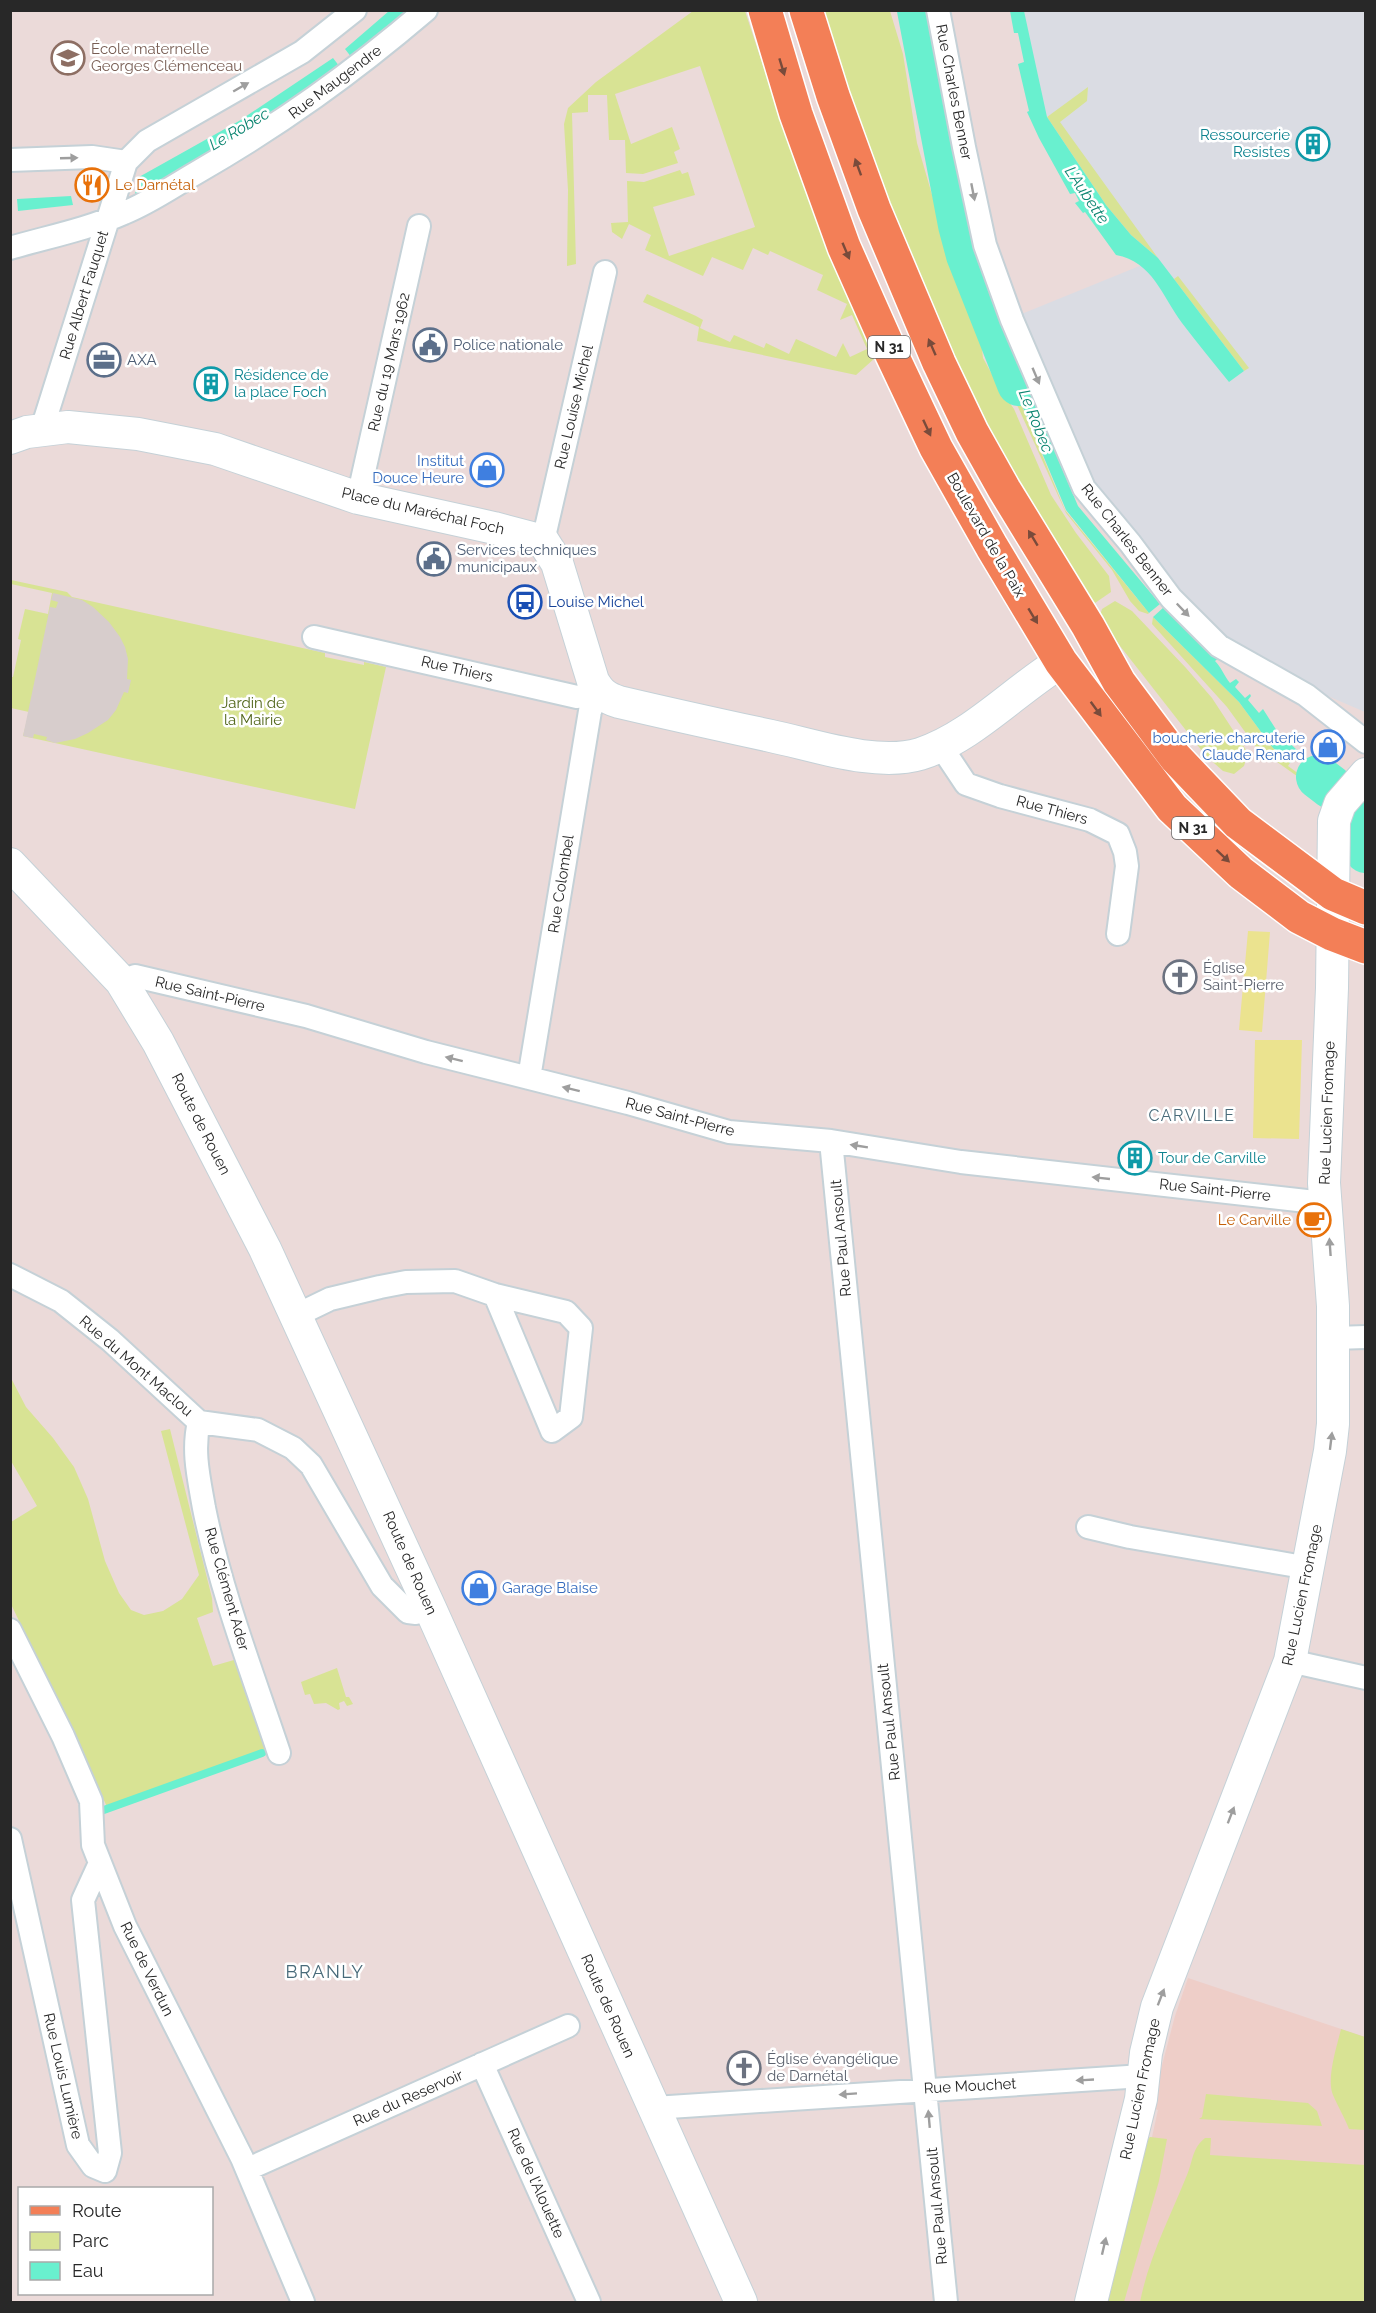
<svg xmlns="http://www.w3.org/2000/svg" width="1376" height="2313" font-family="Raleway,sans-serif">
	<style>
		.industrial { fill: #dadce3 }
		.education { fill: #eecec8 }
		.green { fill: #d8e394 }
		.pitch { fill: #ebe38f }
		.plaza { fill: #d7cdcc }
		.water { fill: #69f0cf }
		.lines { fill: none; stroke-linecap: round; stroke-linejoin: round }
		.stream { stroke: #69f0cf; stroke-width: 8 }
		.river { stroke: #69f0cf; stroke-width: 44 }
		.street-casing { stroke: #c5d1d7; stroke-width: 26 }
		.secondary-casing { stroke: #c5d1d7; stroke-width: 34 }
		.primary-casing { stroke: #fff; stroke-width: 36 }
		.street { stroke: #fff; stroke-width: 22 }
		.secondary { stroke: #fff; stroke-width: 32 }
		.primary { stroke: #f37f57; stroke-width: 33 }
		.oneway { fill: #794b3b }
		.oneway2 { fill: #9e9e9e }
		.labels { text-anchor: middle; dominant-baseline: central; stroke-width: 5; stroke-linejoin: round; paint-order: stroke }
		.shield { fill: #fff; stroke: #686868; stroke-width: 1.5 }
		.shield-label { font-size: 14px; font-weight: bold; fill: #282828 }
		.education-label { font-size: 15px; fill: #785e54; stroke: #fff; text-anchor: start }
		.street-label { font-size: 15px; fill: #282828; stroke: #fff }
		.culture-label { font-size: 15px; fill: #0d838f; stroke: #fff; text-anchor: start }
		.food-label { font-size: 15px; fill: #c56008; stroke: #fff; text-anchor: start }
		.service-label { font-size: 15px; fill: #4e5e75; stroke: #fff; text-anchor: start }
		.shop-label { font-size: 15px; fill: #366cbe; stroke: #fff; text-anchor: end }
		.transit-label { font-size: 15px; fill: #164399; stroke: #fff; text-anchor: start }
		.park-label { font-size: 15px; fill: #506518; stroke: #fff }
		.worship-label { font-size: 15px; fill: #5b616d; stroke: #fff; text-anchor: start }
		.water-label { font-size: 16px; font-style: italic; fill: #0c8571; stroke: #fff }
		.neighbourhood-label { font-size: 16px; letter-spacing: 1.5px; fill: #486a79; stroke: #fff }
		.quarter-label { font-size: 18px; letter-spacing: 1.5px; fill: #486a79; stroke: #fff }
	</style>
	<rect width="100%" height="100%" fill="#ebdad9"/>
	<path class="industrial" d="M1013,11H1365V712L1209,645L1080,501L1002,322L1142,265L1034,106Z"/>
	<path class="education" d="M1188,1978L1365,2037V2302H1108L1148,2138L1152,2137L1158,2110L1152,2108L1159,2077L1175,2016Z"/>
	<path class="green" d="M693,11H745L789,144L875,358L856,375L697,341L699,327L643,302L647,294L696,316L703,320L700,328L730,342L734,335L764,348L766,343L789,354L796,339L836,357L843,343L850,357L867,349L852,315L840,320L847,304L817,290L823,275L770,251L768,255L753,248L743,270L712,257L703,276L645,250L651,235L629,224L622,239L612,232L611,223L628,222L627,181L644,182L680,170L682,174L688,172L695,195L653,207L669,256L755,227L700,66L615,94L631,144L672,127L680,149L674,152L678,163L643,174L626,173L625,140H609L607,95H588V112L572,113L576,264L567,266L568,190L564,124L568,108L596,82Z
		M824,11H890L903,54L917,143L955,274L965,301L973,313L980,331L983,358L1000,389L1014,409L1051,495L1076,533L1109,576L1111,592L1095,603H1086L1020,493L929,309L854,113Z
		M916,41L937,146H929L924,144L917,116L909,47Z
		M1088,87L1087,101L1060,122L1158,258L1131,235L1106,205L1047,117Z
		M948,198L962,256L987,323H983L980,319L964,284L941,204L942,201Z
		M1178,276L1249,368L1244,371L1174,279Z
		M990,329L1065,510L1149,613L1148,614L1139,611L1130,601L1112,570L1066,513L1018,407L1000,378L988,354L986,344Z
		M11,580L67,592L72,597L325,653V657L364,665V662L386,667L355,809L23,736L29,712L11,708V677H13L21,640L18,639L25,609L48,614L52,593L11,584Z
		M1115,601L1132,611L1186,668L1212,698L1248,753L1244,766L1234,774L1223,771L1206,756L1106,628L1100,615L1102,609Z
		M1153,617L1239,702L1273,748L1290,763L1288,766L1321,790L1325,796L1256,747L1227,707L1152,624Z
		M11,1378L26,1407L53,1438L74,1467L88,1499L105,1561L119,1593L131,1610L144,1615L163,1611L182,1599L199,1575L161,1431L170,1429L212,1598L213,1612L197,1618L213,1666L234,1660L266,1751L109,1811L11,1604V1522L37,1506L11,1461Z
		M337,1668L346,1697H349L353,1704L347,1706L344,1701L339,1703L340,1709L338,1710L326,1703L314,1704L310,1694L305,1695L301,1682Z
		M1341,2029L1365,2037V2130L1349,2129C1344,2116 1338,2107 1333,2095C1326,2079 1337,2046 1341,2029Z
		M1206,2094L1308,2103L1317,2111L1322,2126L1199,2119L1202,2117Z
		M1150,2137L1167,2139L1159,2181L1124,2302H1108L1145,2142Z
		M1205,2138H1211L1210,2155L1365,2165V2302H1140C1149,2257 1170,2217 1187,2175C1193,2161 1192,2148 1205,2138Z"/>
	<path class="pitch" d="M1248,931L1270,932L1262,1032L1239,1030Z
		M1255,1040H1302L1299,1139L1253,1138Z"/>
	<path class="plaza" d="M53,593L82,600L93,607L109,622L120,637L125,647L128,659L127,679L131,680L128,693L124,692L116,710L108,720L88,733L75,739L55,743L46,740L47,737L34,734L33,738L23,736L50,607L56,608L58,602L51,600Z"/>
	<path class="water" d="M389,11H413L355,62L345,49Z
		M911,11H925L929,33L915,36Z
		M1010,11H1024L1047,117L1106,205L1131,235L1158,258L1244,371L1229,382C1213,362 1197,343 1182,323C1162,296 1153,262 1116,255L1085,212L1083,213L1075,203L1079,201L1075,193L1070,194L1039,138L1027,112L1029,111L1018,64L1024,62L1018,33H1014Z
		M930,38L950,140L947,144L937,146L916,41Z
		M333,58L343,71L134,198L139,177L239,121Z
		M961,195L971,241L1001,320L987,323L962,256L948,198Z
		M71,196L73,205L18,211L17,199Z
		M1002,327L1078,506L1160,604L1149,613L1066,510L990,329Z
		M1164,607L1220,657L1215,661C1222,668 1224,676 1230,683L1236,679L1239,682L1235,687L1245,698L1250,694L1251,696L1248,700L1259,713L1263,709L1277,731L1298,751L1290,763L1273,748L1239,702L1153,617Z"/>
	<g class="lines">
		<path class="stream" d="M101,1811L262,1753"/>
		<path class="river" d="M919,10L960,225L968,255L1019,384
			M1318,777L1331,787
			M1354,812L1366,851"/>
		<defs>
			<path id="street" d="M938,10L964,147L985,245L1012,320L1084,488L1130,543L1171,598L1219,646L1306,695L1366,742
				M10,160L92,157L126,162L147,141L302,52L355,10
				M10,248C48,237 88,229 124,213C149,203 172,187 196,173C281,124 351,74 426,10
				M42,429L126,162
				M358,498L419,226
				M543,541L605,272
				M314,637L577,697L594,694L599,691
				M940,745L966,784L1000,796L1090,820L1118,834L1125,852L1127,866L1118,934
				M121,981L135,976L306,1016L426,1052L628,1103L729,1132L831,1141L961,1162L1324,1203
				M529,1078L590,711L599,691
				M831,1141L946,2302
				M10,1275L61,1301L110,1340L199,1422L258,1430L293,1448L311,1465L382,1586L408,1612L416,1613L430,1608
				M297,1315L330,1299L380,1287L406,1282L455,1281L495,1295L566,1312L581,1328L571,1417L552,1431L495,1295
				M1334,1338L1366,1337
				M199,1422C192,1451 199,1479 204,1508C221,1592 252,1672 279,1753
				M1088,1527L1130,1537L1309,1568
				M10,1630L63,1736L91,1801L93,1845L125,1926L242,2158L303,2302
				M1290,1661L1366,1678
				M10,1839L78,2145L93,2166L105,2171L110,2153L83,1900L100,1863
				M482,2064L589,2302
				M654,2108L1143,2076
				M248,2169L568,2026"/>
			<path id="secondary" d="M10,438L27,432L68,427L138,434L215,449L358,498L494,528L543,541L557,563L593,681C600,693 606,698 619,702C670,714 720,725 771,736C814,745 876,767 920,754C971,738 1015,690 1061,662
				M10,864L121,981L158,1042L265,1249L430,1608L741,2302
				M1091,2302L1141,2099L1146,2053L1157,2007L1290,1661L1330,1451L1333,1424V1306L1324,1183L1332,988L1334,821L1340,804L1366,774"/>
			<path id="primary" d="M765,10L796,114L844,247L892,355L936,448L992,547L1061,662L1172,808L1241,873L1299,917L1332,934L1366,947
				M806,10L833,96L874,209L939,363L972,432L1004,489L1088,626L1119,682L1175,757L1238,823L1333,894L1366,908"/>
		</defs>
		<use href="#street" class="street-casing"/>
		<use href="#secondary" class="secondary-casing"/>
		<use href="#primary" class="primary-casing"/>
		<use href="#street" class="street"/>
		<use href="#secondary" class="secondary"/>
		<use href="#primary" class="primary"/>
	</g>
	<defs><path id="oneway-solid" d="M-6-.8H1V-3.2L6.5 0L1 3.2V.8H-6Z" transform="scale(1.5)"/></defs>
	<g class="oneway">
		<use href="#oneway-solid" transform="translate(782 67) rotate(73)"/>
		<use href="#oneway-solid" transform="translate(858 167) rotate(-110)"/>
		<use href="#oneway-solid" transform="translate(846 251) rotate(67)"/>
		<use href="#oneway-solid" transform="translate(932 347) rotate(-114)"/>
		<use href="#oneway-solid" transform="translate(927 428) rotate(65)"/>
		<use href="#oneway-solid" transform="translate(1033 538) rotate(-121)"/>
		<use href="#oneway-solid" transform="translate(1033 616) rotate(59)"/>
		<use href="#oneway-solid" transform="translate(1096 709) rotate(54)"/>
		<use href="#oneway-solid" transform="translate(1223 856) rotate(43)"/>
	</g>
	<g class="oneway2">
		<use href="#oneway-solid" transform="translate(241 87) rotate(-30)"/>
		<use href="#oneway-solid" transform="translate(69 158) rotate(-2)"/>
		<use href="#oneway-solid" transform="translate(973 192) rotate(79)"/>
		<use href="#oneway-solid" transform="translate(1036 376) rotate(67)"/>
		<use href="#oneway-solid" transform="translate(1183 610) rotate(46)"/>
		<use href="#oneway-solid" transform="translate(454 1059) rotate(-166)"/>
		<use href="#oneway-solid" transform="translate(571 1089) rotate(-166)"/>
		<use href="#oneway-solid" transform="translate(859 1146) rotate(-171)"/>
		<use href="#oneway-solid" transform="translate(1101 1178) rotate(-174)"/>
		<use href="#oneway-solid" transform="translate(1330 1247) rotate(-94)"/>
		<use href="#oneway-solid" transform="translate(1331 1441) rotate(-83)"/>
		<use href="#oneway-solid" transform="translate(1231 1815) rotate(-69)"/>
		<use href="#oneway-solid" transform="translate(1161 1997) rotate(-69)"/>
		<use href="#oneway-solid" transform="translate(1085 2080) rotate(177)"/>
		<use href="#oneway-solid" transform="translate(848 2094) rotate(176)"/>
		<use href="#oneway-solid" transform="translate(929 2119) rotate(-95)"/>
		<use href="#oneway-solid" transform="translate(1104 2246) rotate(-77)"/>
	</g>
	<defs>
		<symbol id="school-ring" viewBox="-11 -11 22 22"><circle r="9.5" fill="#fff" stroke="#8d6e63" stroke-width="1.5"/><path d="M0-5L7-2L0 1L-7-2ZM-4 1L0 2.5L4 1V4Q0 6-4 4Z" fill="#8d6e63"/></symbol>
		<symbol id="building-ring" viewBox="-11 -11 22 22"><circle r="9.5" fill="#fff" stroke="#0f9aa8" stroke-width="1.5"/><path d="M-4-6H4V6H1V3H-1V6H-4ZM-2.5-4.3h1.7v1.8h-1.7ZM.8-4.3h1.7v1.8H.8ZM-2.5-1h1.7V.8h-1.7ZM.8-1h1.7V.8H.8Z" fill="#0f9aa8"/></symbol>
		<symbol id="restaurant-ring" viewBox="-11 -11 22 22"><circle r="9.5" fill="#fff" stroke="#e8710a" stroke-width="1.5"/><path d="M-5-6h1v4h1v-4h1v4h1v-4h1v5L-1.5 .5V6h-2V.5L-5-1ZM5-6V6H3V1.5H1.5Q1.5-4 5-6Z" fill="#e8710a"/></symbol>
		<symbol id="civic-ring" viewBox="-11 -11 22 22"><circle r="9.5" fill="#fff" stroke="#5c6f8a" stroke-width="1.5"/><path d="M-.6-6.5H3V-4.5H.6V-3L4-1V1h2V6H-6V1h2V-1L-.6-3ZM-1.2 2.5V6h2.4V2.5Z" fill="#5c6f8a"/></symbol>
		<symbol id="office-ring" viewBox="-11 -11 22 22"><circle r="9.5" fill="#fff" stroke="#5c6f8a" stroke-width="1.5"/><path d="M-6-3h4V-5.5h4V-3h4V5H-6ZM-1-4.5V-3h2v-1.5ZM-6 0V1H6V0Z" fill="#5c6f8a"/></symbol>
		<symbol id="shop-ring" viewBox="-11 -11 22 22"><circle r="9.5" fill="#fff" stroke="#3f7fe0" stroke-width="1.5"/><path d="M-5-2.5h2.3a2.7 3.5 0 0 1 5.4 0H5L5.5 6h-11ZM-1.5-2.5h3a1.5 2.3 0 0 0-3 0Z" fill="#3f7fe0"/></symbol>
		<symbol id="bus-ring" viewBox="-11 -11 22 22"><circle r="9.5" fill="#fff" stroke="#1a4fb4" stroke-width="1.5"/><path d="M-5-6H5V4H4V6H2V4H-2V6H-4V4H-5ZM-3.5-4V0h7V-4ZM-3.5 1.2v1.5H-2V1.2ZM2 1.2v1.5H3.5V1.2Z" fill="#1a4fb4"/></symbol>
		<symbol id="church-ring" viewBox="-11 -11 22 22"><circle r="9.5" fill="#fff" stroke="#6b7280" stroke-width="1.5"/><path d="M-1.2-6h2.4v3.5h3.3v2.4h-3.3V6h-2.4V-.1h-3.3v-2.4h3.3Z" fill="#6b7280"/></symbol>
		<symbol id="cafe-ring" viewBox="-11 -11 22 22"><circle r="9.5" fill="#fff" stroke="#e8710a" stroke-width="1.5"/><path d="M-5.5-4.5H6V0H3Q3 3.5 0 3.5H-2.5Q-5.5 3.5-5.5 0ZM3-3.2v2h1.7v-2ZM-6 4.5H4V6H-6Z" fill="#e8710a"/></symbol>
	</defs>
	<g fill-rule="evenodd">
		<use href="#school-ring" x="49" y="39" width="38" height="38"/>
		<use href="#building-ring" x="1294" y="125" width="38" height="38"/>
		<use href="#restaurant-ring" x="73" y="166" width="38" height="38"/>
		<use href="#civic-ring" x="411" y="326" width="38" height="38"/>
		<use href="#office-ring" x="85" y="341" width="38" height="38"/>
		<use href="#building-ring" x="192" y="365" width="38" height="38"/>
		<use href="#shop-ring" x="468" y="451" width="38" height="38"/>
		<use href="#civic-ring" x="415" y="540" width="38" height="38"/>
		<use href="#bus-ring" x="506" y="583" width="38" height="38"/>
		<use href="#shop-ring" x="1309" y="728" width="38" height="38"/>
		<use href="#church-ring" x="1161" y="958" width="38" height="38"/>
		<use href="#building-ring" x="1116" y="1139" width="38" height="38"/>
		<use href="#cafe-ring" x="1295" y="1201" width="38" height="38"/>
		<use href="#shop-ring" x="460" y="1569" width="38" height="38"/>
		<use href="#church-ring" x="725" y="2049" width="38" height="38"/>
	</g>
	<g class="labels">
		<g class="shield">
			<rect x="868" y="336" width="42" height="22" rx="4.5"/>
			<rect x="1172" y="817" width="42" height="22" rx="4.5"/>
		</g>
		<g class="shield-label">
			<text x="889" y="347">N 31</text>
			<text x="1193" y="828">N 31</text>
		</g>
		<g class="education-label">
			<text x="91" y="49">École maternelle<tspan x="91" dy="17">Georges Clémenceau</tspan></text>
		</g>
		<g class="street-label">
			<text transform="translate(335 82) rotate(-37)">Rue Maugendre</text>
			<text transform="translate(954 92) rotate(79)">Rue Charles Benner</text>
			<text transform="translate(84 295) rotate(-73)">Rue Albert Fauquet</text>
			<text transform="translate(389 362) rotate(-77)">Rue du 19 Mars 1962</text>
			<text transform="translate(574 407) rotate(-77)">Rue Louise Michel</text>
			<text transform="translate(423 511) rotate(13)">Place du Maréchal Foch</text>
			<text transform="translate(986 535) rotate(60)">Boulevard de la Paix</text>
			<text transform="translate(1127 540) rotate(52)">Rue Charles Benner</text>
			<text transform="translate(457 669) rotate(13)">Rue Thiers</text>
			<text transform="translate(1052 810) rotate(15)">Rue Thiers</text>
			<text transform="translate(561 884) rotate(-81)">Rue Colombel</text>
			<text transform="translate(210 994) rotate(13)">Rue Saint-Pierre</text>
			<text transform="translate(1327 1113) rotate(-88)">Rue Lucien Fromage</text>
			<text transform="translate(680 1117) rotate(15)">Rue Saint-Pierre</text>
			<text transform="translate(201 1124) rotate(63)">Route de Rouen</text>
			<text transform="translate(1215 1190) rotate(6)">Rue Saint-Pierre</text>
			<text transform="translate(841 1238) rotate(-95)">Rue Paul Ansoult</text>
			<text transform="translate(136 1366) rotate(41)">Rue du Mont Maclou</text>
			<text transform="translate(410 1563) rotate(66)">Route de Rouen</text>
			<text transform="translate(227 1589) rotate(74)">Rue Clément Ader</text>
			<text transform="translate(1302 1595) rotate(-78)">Rue Lucien Fromage</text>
			<text transform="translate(889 1722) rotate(-96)">Rue Paul Ansoult</text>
			<text transform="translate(147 1969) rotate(64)">Rue de Verdun</text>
			<text transform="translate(608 2006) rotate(66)">Route de Rouen</text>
			<text transform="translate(63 2076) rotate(77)">Rue Louis Lumière</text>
			<text transform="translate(970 2086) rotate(-3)">Rue Mouchet</text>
			<text transform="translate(1140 2089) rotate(-78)">Rue Lucien Fromage</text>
			<text transform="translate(408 2098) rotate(-24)">Rue du Reservoir</text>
			<text transform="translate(536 2183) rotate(66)">Rue de l'Alouette</text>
			<text transform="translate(937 2206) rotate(-95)">Rue Paul Ansoult</text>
		</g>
		<g class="culture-label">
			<text x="1290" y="135" text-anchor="end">Ressourcerie<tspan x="1290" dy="17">Resistes</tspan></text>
			<text x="234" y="375">Résidence de<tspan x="234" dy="17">la place Foch</tspan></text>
			<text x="1158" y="1158">Tour de Carville</text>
		</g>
		<g class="food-label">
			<text x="115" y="185">Le Darnétal</text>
			<text x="1291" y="1220" text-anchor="end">Le Carville</text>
		</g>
		<g class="service-label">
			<text x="453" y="345">Police nationale</text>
			<text x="127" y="360">AXA</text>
			<text x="457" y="550">Services techniques<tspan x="457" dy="17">municipaux</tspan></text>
		</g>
		<g class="shop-label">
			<text x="464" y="461">Institut<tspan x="464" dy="17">Douce Heure</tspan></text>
			<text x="1305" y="738">boucherie charcuterie<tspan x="1305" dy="17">Claude Renard</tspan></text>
			<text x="502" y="1588" text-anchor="start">Garage Blaise</text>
		</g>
		<g class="transit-label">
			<text x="548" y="602">Louise Michel</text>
		</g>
		<g class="park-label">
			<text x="253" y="703">Jardin de<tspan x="253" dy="17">la Mairie</tspan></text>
		</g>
		<g class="worship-label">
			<text x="1203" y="968">Église<tspan x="1203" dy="17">Saint-Pierre</tspan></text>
			<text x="767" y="2059">Église évangélique<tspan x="767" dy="17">de Darnétal</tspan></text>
		</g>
		<g class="water-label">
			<text transform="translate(239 129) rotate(-31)">Le Robec</text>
			<text transform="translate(1087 195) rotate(56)">L'Aubette</text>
			<text transform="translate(1036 421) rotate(68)">Le Robec</text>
		</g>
		<g class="neighbourhood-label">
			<text x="1192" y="1115">CARVILLE</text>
		</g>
		<g class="quarter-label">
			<text x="325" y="1971">BRANLY</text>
		</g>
	</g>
	<rect width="1376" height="2313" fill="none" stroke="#282828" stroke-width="24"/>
	<rect x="18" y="2187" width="195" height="108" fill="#ffffff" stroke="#a9a9a9" stroke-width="1.5"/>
	<rect x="30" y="2206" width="30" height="9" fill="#f37f57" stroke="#a9a9a9" stroke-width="1.5"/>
	<text x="72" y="2217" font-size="18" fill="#282828">Route</text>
	<rect x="30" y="2232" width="30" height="18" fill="#d8e394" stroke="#a9a9a9" stroke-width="1.5"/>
	<text x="72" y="2247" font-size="18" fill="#282828">Parc</text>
	<rect x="30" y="2262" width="30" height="18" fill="#69f0cf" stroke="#a9a9a9" stroke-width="1.5"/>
	<text x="72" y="2277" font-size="18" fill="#282828">Eau</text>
</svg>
